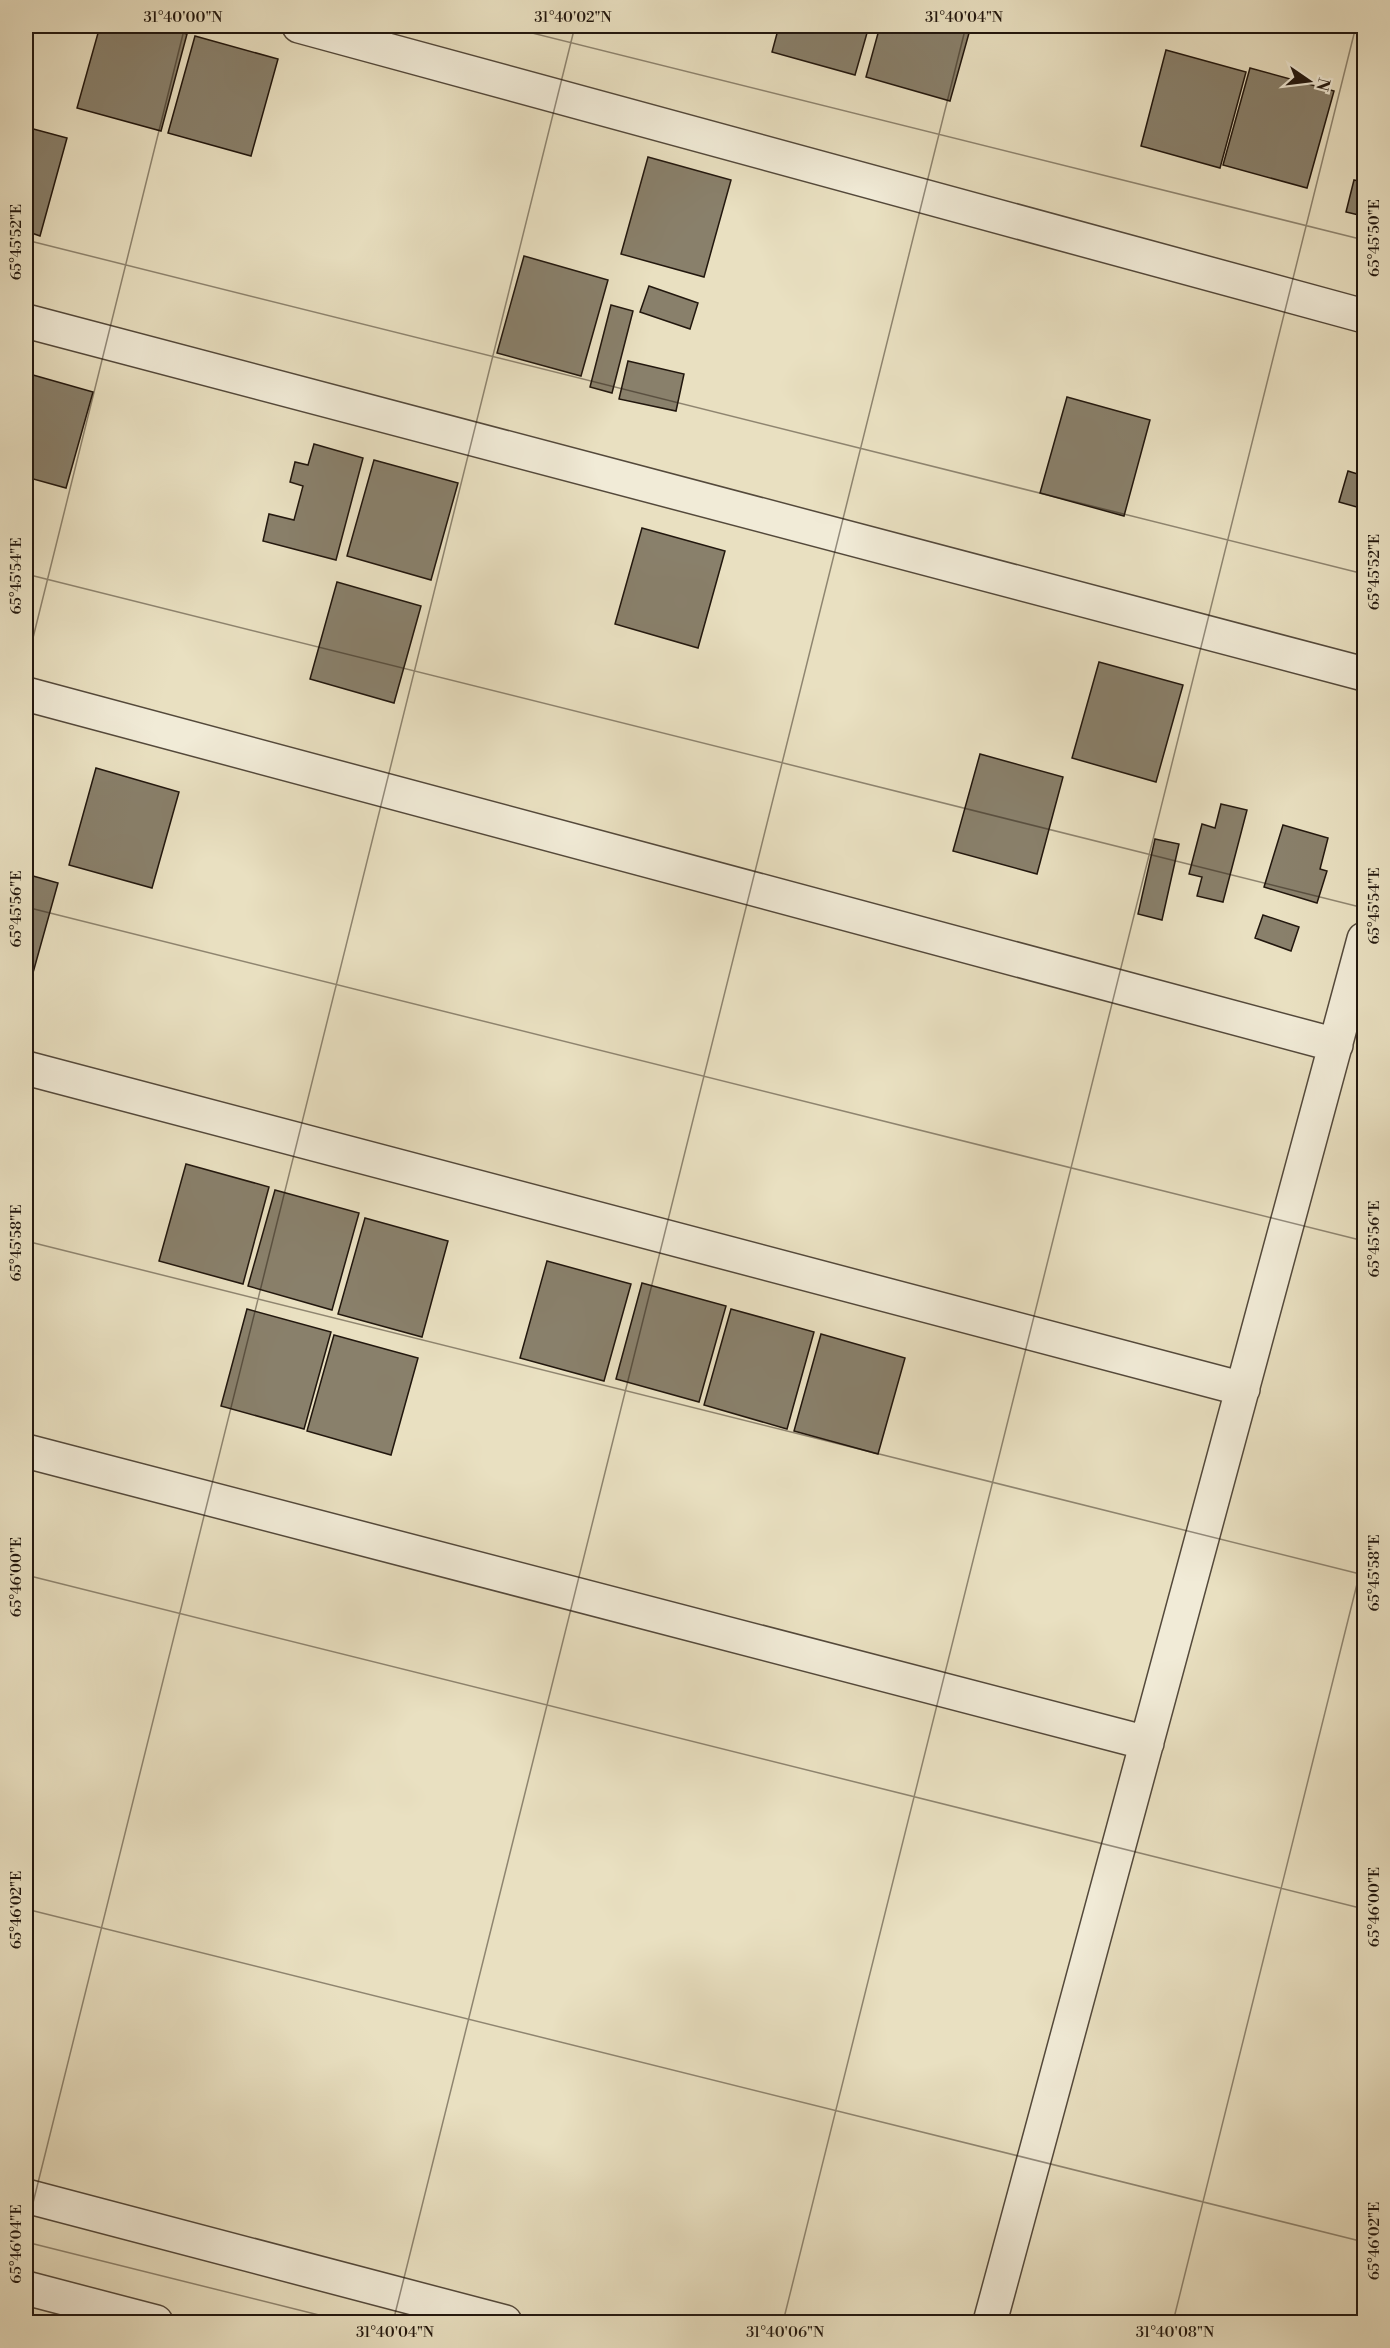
<svg xmlns="http://www.w3.org/2000/svg" width="1390" height="2348" font-family="'Libre Bodoni',serif">
	<style>
		.building { fill: #89806b; stroke: #22170e; stroke-width: 1.5 }
		.lines { fill: none; stroke-linecap: round; stroke-linejoin: round }
		.minor-casing { stroke: #54493b; stroke-width: 36 }
		.minor { stroke: #f1ebd7; stroke-width: 33 }
		.ticks { fill: none; stroke: #22170e; stroke-width: 1.5; stroke-opacity: 0.45 }
		.neatline { fill: none; stroke: #22170e; stroke-width: 2 }
		.ticks-label { font-size: 15px; text-anchor: middle; fill: #22170e }
	</style>
	<rect width="100%" height="100%" fill="#e9e0c1"/>
	<filter id="stains"><feTurbulence type="fractalNoise" baseFrequency=".00333" numOctaves="4"/><feColorMatrix values="0 0 0 0 .2 0 0 0 0 .09 0 0 0 0 .02 0 0 0 .5 -.17"/></filter>
	<radialGradient id="worn" r=".72"><stop offset=".6" stop-color="#630" stop-opacity="0"/><stop offset="1" stop-color="#630" stop-opacity=".3"/></radialGradient>
	<path class="building" d="M100,26H156L187,34L161,131L77,108Z
		M779,26H869L855,75L772,52Z
		M880,26H971L950,101L866,77Z
		M195,36L278,59L251,156L168,133Z
		M1166,50L1246,72L1220,168L1141,146Z
		M1250,68L1334,91L1307,188L1223,165Z
		M26,127L67,138L40,236L26,231Z
		M648,157L731,180L704,277L621,254Z
		M1354,180L1364,182L1363,216L1346,212Z
		M524,256L608,280L581,376L497,353Z
		M649,286L698,303L690,329L640,312Z
		M611,305L633,311L612,393L590,387Z
		M628,361L684,374L676,411L619,399Z
		M26,373L93,392L66,488L26,477Z
		M1067,397L1150,420L1124,516L1040,493Z
		M314,444L363,458L336,560L263,541L269,514L294,520L303,486L290,482L295,462L308,465Z
		M374,460L458,483L431,580L347,556Z
		M1348,471L1364,476V528L1358,527L1364,509L1339,502Z
		M642,528L725,551L698,648L615,624Z
		M337,582L421,606L394,703L310,679Z
		M1099,662L1183,685L1156,782L1072,758Z
		M980,754L1063,777L1037,874L953,851Z
		M96,768L179,792L152,888L69,865Z
		M1221,804L1247,810L1223,902L1197,896L1202,877L1189,874L1202,824L1215,828Z
		M1283,825L1328,838L1320,869L1327,871L1317,903L1264,887Z
		M1155,839L1179,844L1162,920L1138,914Z
		M26,874L58,883L31,980L26,978Z
		M1263,915L1299,927L1291,951L1255,938Z
		M186,1164L269,1187L243,1284L159,1261Z
		M275,1190L359,1213L332,1310L248,1286Z
		M365,1218L448,1241L422,1337L338,1314Z
		M547,1261L631,1284L604,1381L520,1358Z
		M642,1283L726,1306L699,1402L616,1379Z
		M247,1309L331,1332L304,1429L221,1406Z
		M731,1309L814,1332L787,1429L704,1405Z
		M821,1334L905,1358L878,1454L794,1431Z
		M334,1335L418,1358L391,1455L307,1431Z"/>
	<g class="lines">
		<defs>
			<path id="minor" d="M299,26L1364,316
				M26,321L1364,674
				M26,694L1336,1045
				M26,1068L1243,1389
				M26,1451L1147,1743
				M26,2196L505,2322
				M26,2288L156,2322
				M990,2322L1364,939"/>
		</defs>
		<use href="#minor" class="minor-casing"/>
		<use href="#minor" class="minor"/>
	</g>
	<path class="ticks" d="M504,26L1364,240M26,240L1364,574M26,574L1364,908M26,666L185,26M26,907L1364,1241M26,1241L1364,1575M26,1575L1364,1909M26,1909L1364,2242M26,2231L575,26M26,2242L347,2322M393,2322L966,26M783,2322L1356,26M1173,2322L1364,1556"/>
	<rect width="1390" height="2348" fill="none" stroke="#e9e0c1" stroke-width="66"/>
	<g transform="translate(1309 81) rotate(104)" stroke="#f1ebd7" stroke-width="4.5" paint-order="stroke">
	<path d="M0-4.5L10 22L0 15L-10 22Z" fill="#22170e"/>
	<text y="-9" font-size="16" font-weight="bold" text-anchor="middle" fill="#22170e">N</text>
	</g>
	<rect x="33" y="33" width="1324" height="2282" class="neatline"/>
	<g class="ticks-label">
		<text x="183" y="22">31°40'00"N</text>
		<text x="573" y="22">31°40'02"N</text>
		<text x="964" y="22">31°40'04"N</text>
		<text transform="translate(1374 238) rotate(-90)" y="5">65°45'50"E</text>
		<text transform="translate(16 242) rotate(-90)" y="5">65°45'52"E</text>
		<text transform="translate(1374 572) rotate(-90)" y="5">65°45'52"E</text>
		<text transform="translate(16 576) rotate(-90)" y="5">65°45'54"E</text>
		<text transform="translate(1374 906) rotate(-90)" y="5">65°45'54"E</text>
		<text transform="translate(16 909) rotate(-90)" y="5">65°45'56"E</text>
		<text transform="translate(1374 1239) rotate(-90)" y="5">65°45'56"E</text>
		<text transform="translate(16 1243) rotate(-90)" y="5">65°45'58"E</text>
		<text transform="translate(1374 1573) rotate(-90)" y="5">65°45'58"E</text>
		<text transform="translate(16 1577) rotate(-90)" y="5">65°46'00"E</text>
		<text transform="translate(1374 1907) rotate(-90)" y="5">65°46'00"E</text>
		<text transform="translate(16 1910) rotate(-90)" y="5">65°46'02"E</text>
		<text transform="translate(1374 2241) rotate(-90)" y="5">65°46'02"E</text>
		<text transform="translate(16 2244) rotate(-90)" y="5">65°46'04"E</text>
		<text x="395" y="2337">31°40'04"N</text>
		<text x="785" y="2337">31°40'06"N</text>
		<text x="1175" y="2337">31°40'08"N</text>
	</g>
	<rect width="100%" height="100%" filter="url(#stains)"/>
	<rect width="100%" height="100%" fill="url(#worn)"/>
</svg>
